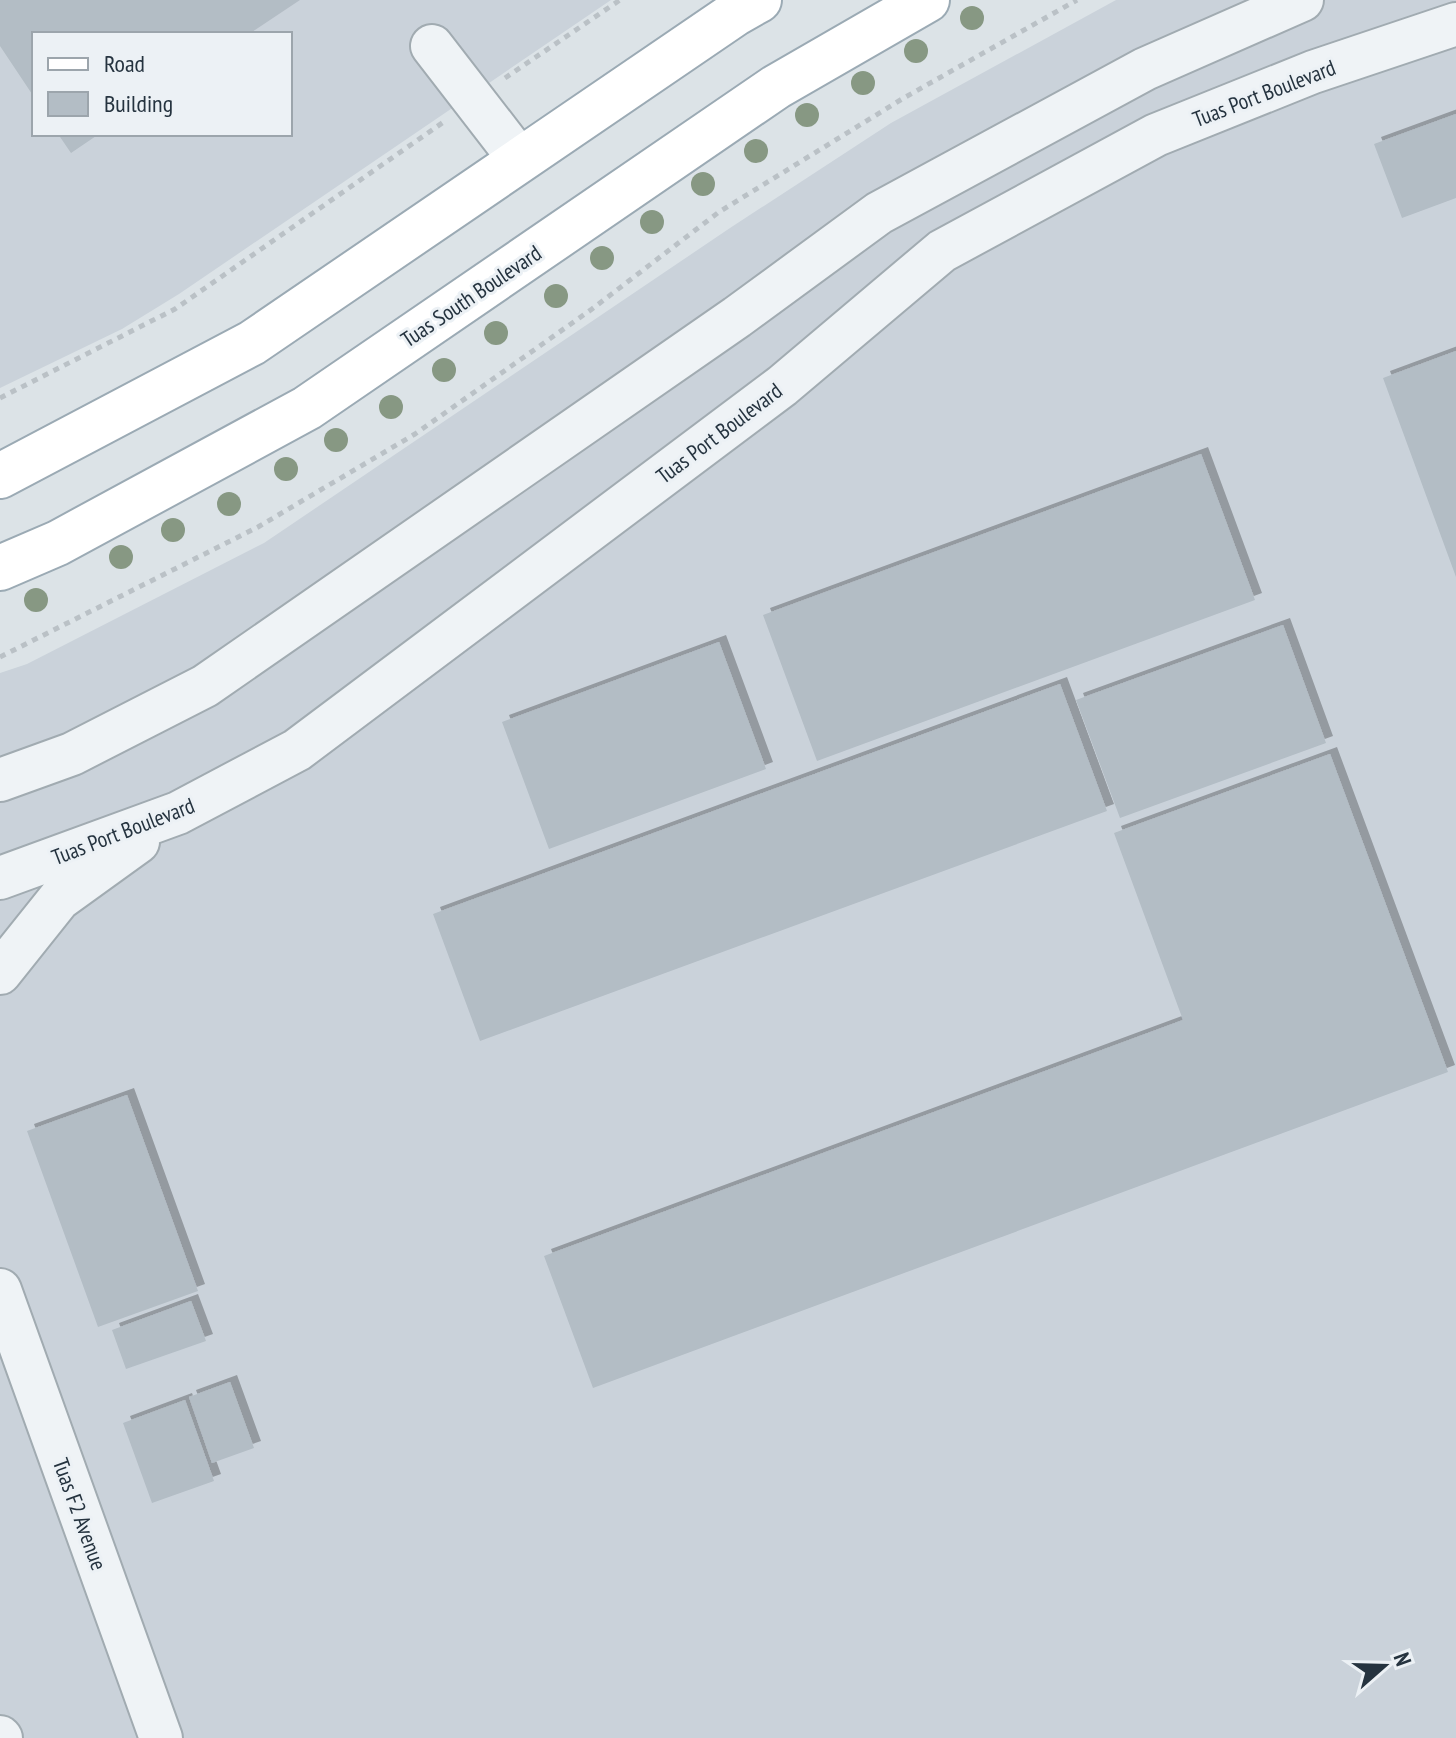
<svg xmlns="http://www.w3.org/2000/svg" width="1456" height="1738" font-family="'PT Sans Narrow',sans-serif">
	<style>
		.built { fill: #cad2da; fill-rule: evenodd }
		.building { fill: #b3bdc5; filter: url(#shadow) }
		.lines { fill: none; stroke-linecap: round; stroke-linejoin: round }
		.minor-casing { stroke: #a1abb1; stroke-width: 46 }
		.major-casing { stroke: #9baab4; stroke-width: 48 }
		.path { stroke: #bac1c6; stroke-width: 5; stroke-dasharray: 6 6; stroke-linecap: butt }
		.minor { stroke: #eff3f6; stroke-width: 42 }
		.major { stroke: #fff; stroke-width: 44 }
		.tree { fill: #879883 }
		.labels { text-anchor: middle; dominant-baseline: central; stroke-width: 6; stroke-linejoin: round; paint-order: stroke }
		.street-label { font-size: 22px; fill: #25333f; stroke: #ecf1f5 }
	</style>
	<defs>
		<filter id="shadow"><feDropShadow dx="7" dy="-7" stdDeviation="0" flood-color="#0004"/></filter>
	</defs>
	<rect width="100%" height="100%" fill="#dce3e7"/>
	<path class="built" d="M0,0H611L179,294L122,329L0,388ZM34,34H290V134H34Z
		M1116,0H1456V1738H0V673L27,664L264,543L730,228L891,123Z"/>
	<path class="building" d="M0,0H300L249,34H34V97L0,46Z
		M1456,114V198L1402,218L1374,144Z
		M58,134H99L71,153Z
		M1456,351V577L1383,378Z
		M1201,454L1255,600L817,761L763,615Z
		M1283,625L1326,743L1120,818L1076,700Z
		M719,642L766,769L549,849L502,722Z
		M1060,684L1107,811L480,1041L433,914Z
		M1330,754L1448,1072L593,1388L544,1256L1183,1020L1114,833Z
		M127,1095L198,1291L98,1327L27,1131Z
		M191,1301L206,1341L126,1369L112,1330Z
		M230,1382L254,1448L212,1463L189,1397Z
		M185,1400L214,1481L152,1503L123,1423Z"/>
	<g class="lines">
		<defs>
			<path id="minor" d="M432,46L520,160
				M0,780L72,754L205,686L737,317L879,213L1145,69L1302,0
				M0,878L178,813L297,750L782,386L942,251L1156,135L1313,72L1456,24
				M0,973L59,899L138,842
				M0,1290L161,1738
				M0,1737L1,1738"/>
			<path id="major" d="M0,476L252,343L736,13L759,0
				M0,568L58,543L307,408L776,87L927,0"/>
		</defs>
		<use href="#minor" class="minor-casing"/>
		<use href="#major" class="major-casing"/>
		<path class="path" d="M505,78L620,0
			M0,398L175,309L445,121
			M0,657L258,527L415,434L592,309L719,212L902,99L1077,0"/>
		<use href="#minor" class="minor"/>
		<use href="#major" class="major"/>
	</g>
	<g class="tree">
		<circle cx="972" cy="18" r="12"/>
		<circle cx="916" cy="51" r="12"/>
		<circle cx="863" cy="83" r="12"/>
		<circle cx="807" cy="115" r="12"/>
		<circle cx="756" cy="151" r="12"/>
		<circle cx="703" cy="184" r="12"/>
		<circle cx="652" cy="222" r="12"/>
		<circle cx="602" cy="258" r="12"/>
		<circle cx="556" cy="296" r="12"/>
		<circle cx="496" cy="333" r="12"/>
		<circle cx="444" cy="370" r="12"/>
		<circle cx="391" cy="407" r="12"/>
		<circle cx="336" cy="440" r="12"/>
		<circle cx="286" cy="469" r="12"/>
		<circle cx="229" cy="504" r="12"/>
		<circle cx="173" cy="530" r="12"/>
		<circle cx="121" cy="557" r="12"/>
		<circle cx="36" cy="600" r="12"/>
	</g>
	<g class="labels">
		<g class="street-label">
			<text transform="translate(1264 93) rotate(-21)">Tuas Port Boulevard</text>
			<text transform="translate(471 296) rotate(-34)">Tuas South Boulevard</text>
			<text transform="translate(719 433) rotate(-37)">Tuas Port Boulevard</text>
			<text transform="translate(123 831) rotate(-21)">Tuas Port Boulevard</text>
			<text transform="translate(80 1514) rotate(70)">Tuas F2 Avenue</text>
		</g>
	</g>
	<rect x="32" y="32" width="260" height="104" fill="#ecf1f5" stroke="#9ca5ac" stroke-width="2"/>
	<rect x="48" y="58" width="40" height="12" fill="#ffffff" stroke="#9ca5ac" stroke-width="2"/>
	<text x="104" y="72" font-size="24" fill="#25333f">Road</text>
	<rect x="48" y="92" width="40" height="24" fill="#b3bdc5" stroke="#9ca5ac" stroke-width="2"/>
	<text x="104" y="112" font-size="24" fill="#25333f">Building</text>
	<g transform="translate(1384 1666) rotate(70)" stroke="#ecf1f5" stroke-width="6" paint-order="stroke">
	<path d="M0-6L14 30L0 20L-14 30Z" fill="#25333f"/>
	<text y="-12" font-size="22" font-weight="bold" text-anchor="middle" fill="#25333f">N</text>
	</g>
</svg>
